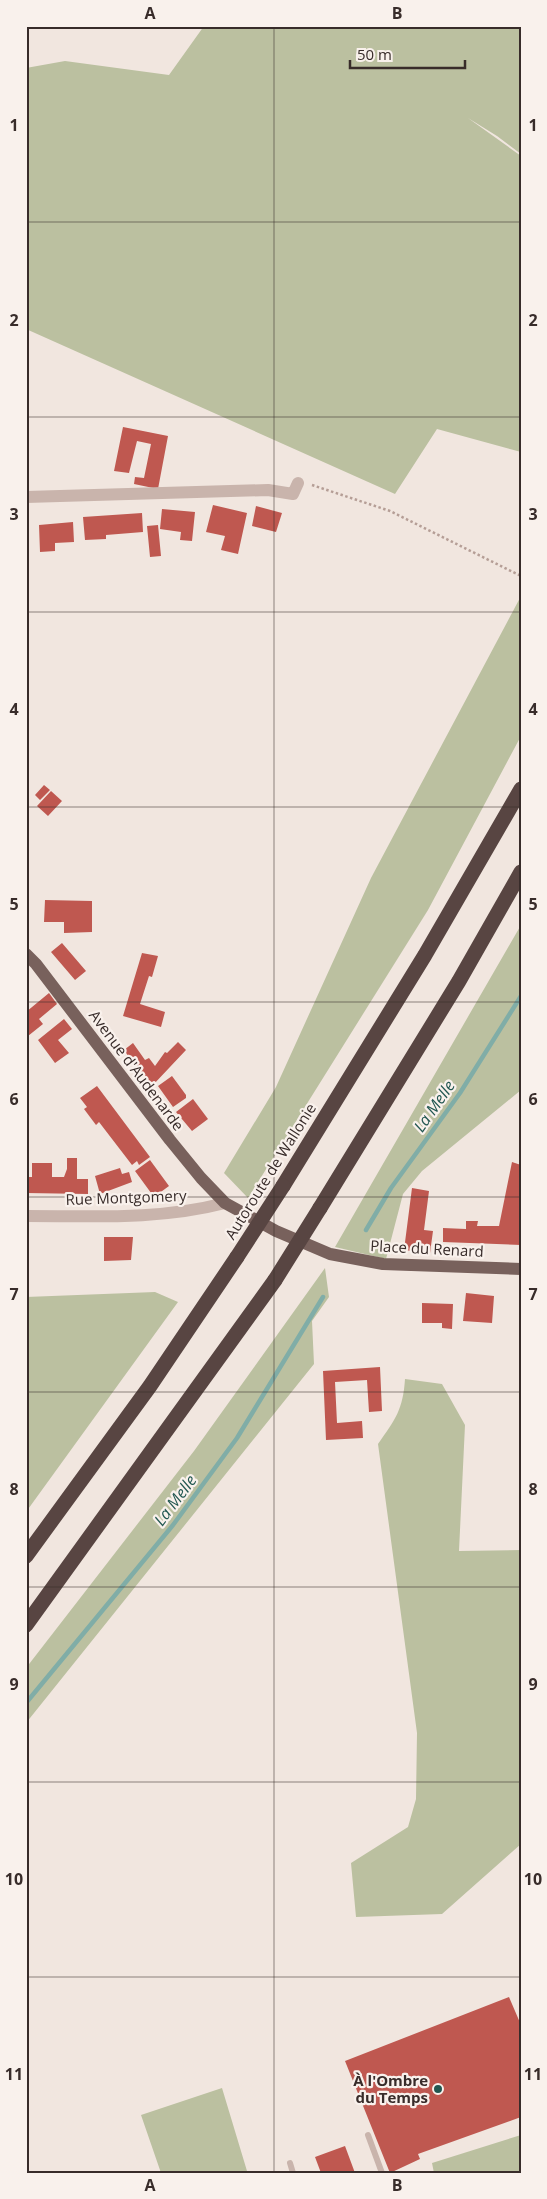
<svg xmlns="http://www.w3.org/2000/svg" width="547" height="2199" font-family="'Open Sans',sans-serif">
	<style>
		.green { fill: #bbc0a0 }
		.lines { fill: none; stroke-linecap: round; stroke-linejoin: round }
		.stream { stroke: #80ada7; stroke-width: 4.5 }
		.building { fill: #bf5850 }
		.path { stroke: #b59e96; stroke-width: 2.5; stroke-dasharray: 2.5 2.5; stroke-linecap: butt }
		.lane { stroke: #c9b4ac; stroke-width: 6 }
		.street { stroke: #c9b4ac; stroke-width: 12 }
		.primary { stroke: #78615c; stroke-width: 12 }
		.highway { stroke: #584542; stroke-width: 15 }
		.highway-bridge { stroke: #584542; stroke-width: 15 }
		.grid { fill: none; stroke: #382c2a; stroke-width: 1; stroke-opacity: 0.55 }
		.poi-dot { fill: #225751; stroke: #f9f1ec; stroke-width: 2 }
		.labels { text-anchor: middle; dominant-baseline: central; stroke-width: 4.5; stroke-linejoin: round; paint-order: stroke }
		.street-label { font-size: 15px; fill: #382c2a; stroke: #f9f1ec }
		.poi-label { font-size: 15px; font-weight: bold; fill: #382c2a; stroke: #f9f1ec; text-anchor: end }
		.water-label { font-size: 16px; font-style: italic; fill: #225751; stroke: #f9f1ec }
		.neatline { fill: none; stroke: #382c2a; stroke-width: 2 }
		.grid-label { font-size: 16px; text-anchor: middle; font-weight: bold; fill: #382c2a }
	</style>
	<rect width="100%" height="100%" fill="#f1e6df"/>
	<path class="green" d="M204,26H521V154L497,136L468,118L521,156V452L437,429L395,494L26,329V68L65,61L169,75Z
		M521,596V736L428,910L248,1198L224,1173L276,1087L371,878Z
		M521,925V1090L422,1171L403,1194L386,1259L335,1247Z
		M325,1268L329,1297L312,1321L314,1364L26,1723V1668L194,1451Z
		M155,1292L178,1302L26,1512V1297Z
		M405,1379L442,1384L465,1425L459,1551L521,1550V1844L442,1914L356,1917L351,1863L408,1827L416,1799L417,1733L378,1444C395,1420 403,1410 405,1379Z
		M222,2088L247,2171L240,2173H161L141,2115Z
		M521,2135V2173H434L432,2163Z"/>
	<g class="lines">
		<path class="stream" d="M366,1230L391,1188L460,1093L521,996
			M26,1703L173,1525L237,1438L323,1297"/>
	</g>
	<path class="building" d="M123,427L168,436L158,489L134,484L135,477L144,478L151,444L137,441L129,473L114,471Z
		M213,505L247,513L238,554L221,550L225,536L206,532Z
		M256,506L282,513L276,532L252,526Z
		M162,509L195,512L192,541L180,540L181,532L160,529Z
		M142,513L143,532L106,535V539L85,540L83,517Z
		M73,522L74,542L55,543V551L40,552L39,525Z
		M158,525L161,556L150,557L147,526Z
		M44,785L50,790L40,800L35,795Z
		M51,791L62,801L48,816L37,806Z
		M45,900L92,901V932L64,933V922H44Z
		M62,943L86,971L75,980L51,952Z
		M142,953L158,956L152,977L149,976L140,1004L165,1012L161,1027L123,1016Z
		M49,993L57,1004L39,1019L43,1024L28,1036L26,1033V1012Z
		M64,1019L72,1029L58,1040L69,1053L55,1063L38,1040Z
		M178,1042L186,1050L153,1085L144,1078L124,1050L133,1043L145,1060L149,1058L155,1066L165,1052L167,1053Z
		M172,1076L186,1095V1098L173,1107L158,1086Z
		M97,1086L150,1157L139,1165L137,1161L132,1165L99,1122L96,1125L84,1109L87,1107L80,1098Z
		M193,1099L208,1119L192,1131L176,1112Z
		M67,1158H77V1179H88V1194L26,1193V1177H32V1163H52V1177H64L67,1169Z
		M150,1160L169,1186L154,1197L135,1171Z
		M512,1162L521,1165V1211L519,1223H521V1245L443,1242V1228L466,1229V1221H478L477,1226H499Z
		M120,1168L122,1174L129,1172L132,1182L100,1194L95,1176Z
		M412,1188L429,1191L424,1230L433,1231L430,1253L404,1250Z
		M104,1237H133L131,1260L104,1261Z
		M466,1293L494,1296L492,1323L463,1321Z
		M422,1303L453,1304L452,1329L442,1328V1323H422Z
		M380,1367L382,1411L369,1412L367,1380L335,1382L337,1423L362,1421L363,1438L326,1440L323,1371Z
		M509,1997L521,2025V2117L418,2154L420,2159L390,2173L345,2061Z
		M345,2146L355,2173H321L315,2157Z"/>
	<g class="lines">
		<path class="path" d="M312,485L390,511L521,576"/>
		<path class="lane" d="M368,2135L382,2173
			M290,2163L293,2173"/>
		<path class="street" d="M26,497L268,490L293,494L298,483
			M26,1216C93,1216 160,1220 225,1203"/>
		<path class="primary" d="M26,954L36,964L170,1140L201,1178L225,1203L276,1231L330,1254L383,1264L521,1269"/>
		<path class="highway" d="M283,1186L425,955L521,789
			M320,1208L459,981L521,872
			M26,1556L150,1386L237,1257
			M26,1625L275,1280"/>
		<path class="highway-bridge" d="M237,1257L283,1186
			M275,1280L320,1208"/>
	</g>
	<path class="grid" d="M274,26V2173M26,222H521M26,417H521M26,612H521M26,807H521M26,1002H521M26,1197H521M26,1392H521M26,1587H521M26,1782H521M26,1977H521"/>
	<circle class="poi-dot" cx="438" cy="2089" r="5"/>
	<g class="labels">
		<g class="street-label">
			<text transform="translate(137 1070) rotate(53)">Avenue d'Audenarde</text>
			<text transform="translate(270 1171) rotate(-58)">Autoroute de Wallonie</text>
			<text transform="translate(126 1197) rotate(-2)">Rue Montgomery</text>
			<text transform="translate(427 1248) rotate(3)">Place du Renard</text>
		</g>
		<g class="poi-label">
			<text x="428" y="2080">À l'Ombre<tspan x="428" dy="17">du Temps</tspan></text>
		</g>
		<g class="water-label">
			<text transform="translate(434 1106) rotate(-55)">La Melle</text>
			<text transform="translate(175 1500) rotate(-53)">La Melle</text>
		</g>
	</g>
	<rect width="547" height="2199" fill="none" stroke="#f9f1ec" stroke-width="55"/>
	<path d="M350 60v8h115v-8" fill="none" stroke="#382c2a" stroke-width="2.5"/>
	<text x="357" y="60" font-size="15" fill="#382c2a" stroke="#f9f1ec" stroke-width="4" paint-order="stroke">50 m</text>
	<rect x="28" y="28" width="492" height="2144" class="neatline"/>
	<g class="grid-label">
		<text x="150" y="19">A</text>
		<text x="397" y="19">B</text>
		<text x="14" y="131">1</text>
		<text x="533" y="131">1</text>
		<text x="14" y="326">2</text>
		<text x="533" y="326">2</text>
		<text x="14" y="520">3</text>
		<text x="533" y="520">3</text>
		<text x="14" y="715">4</text>
		<text x="533" y="715">4</text>
		<text x="14" y="910">5</text>
		<text x="533" y="910">5</text>
		<text x="14" y="1105">6</text>
		<text x="533" y="1105">6</text>
		<text x="14" y="1300">7</text>
		<text x="533" y="1300">7</text>
		<text x="14" y="1495">8</text>
		<text x="533" y="1495">8</text>
		<text x="14" y="1690">9</text>
		<text x="533" y="1690">9</text>
		<text x="14" y="1885">10</text>
		<text x="533" y="1885">10</text>
		<text x="14" y="2080">11</text>
		<text x="533" y="2080">11</text>
		<text x="150" y="2191">A</text>
		<text x="397" y="2191">B</text>
	</g>
</svg>
